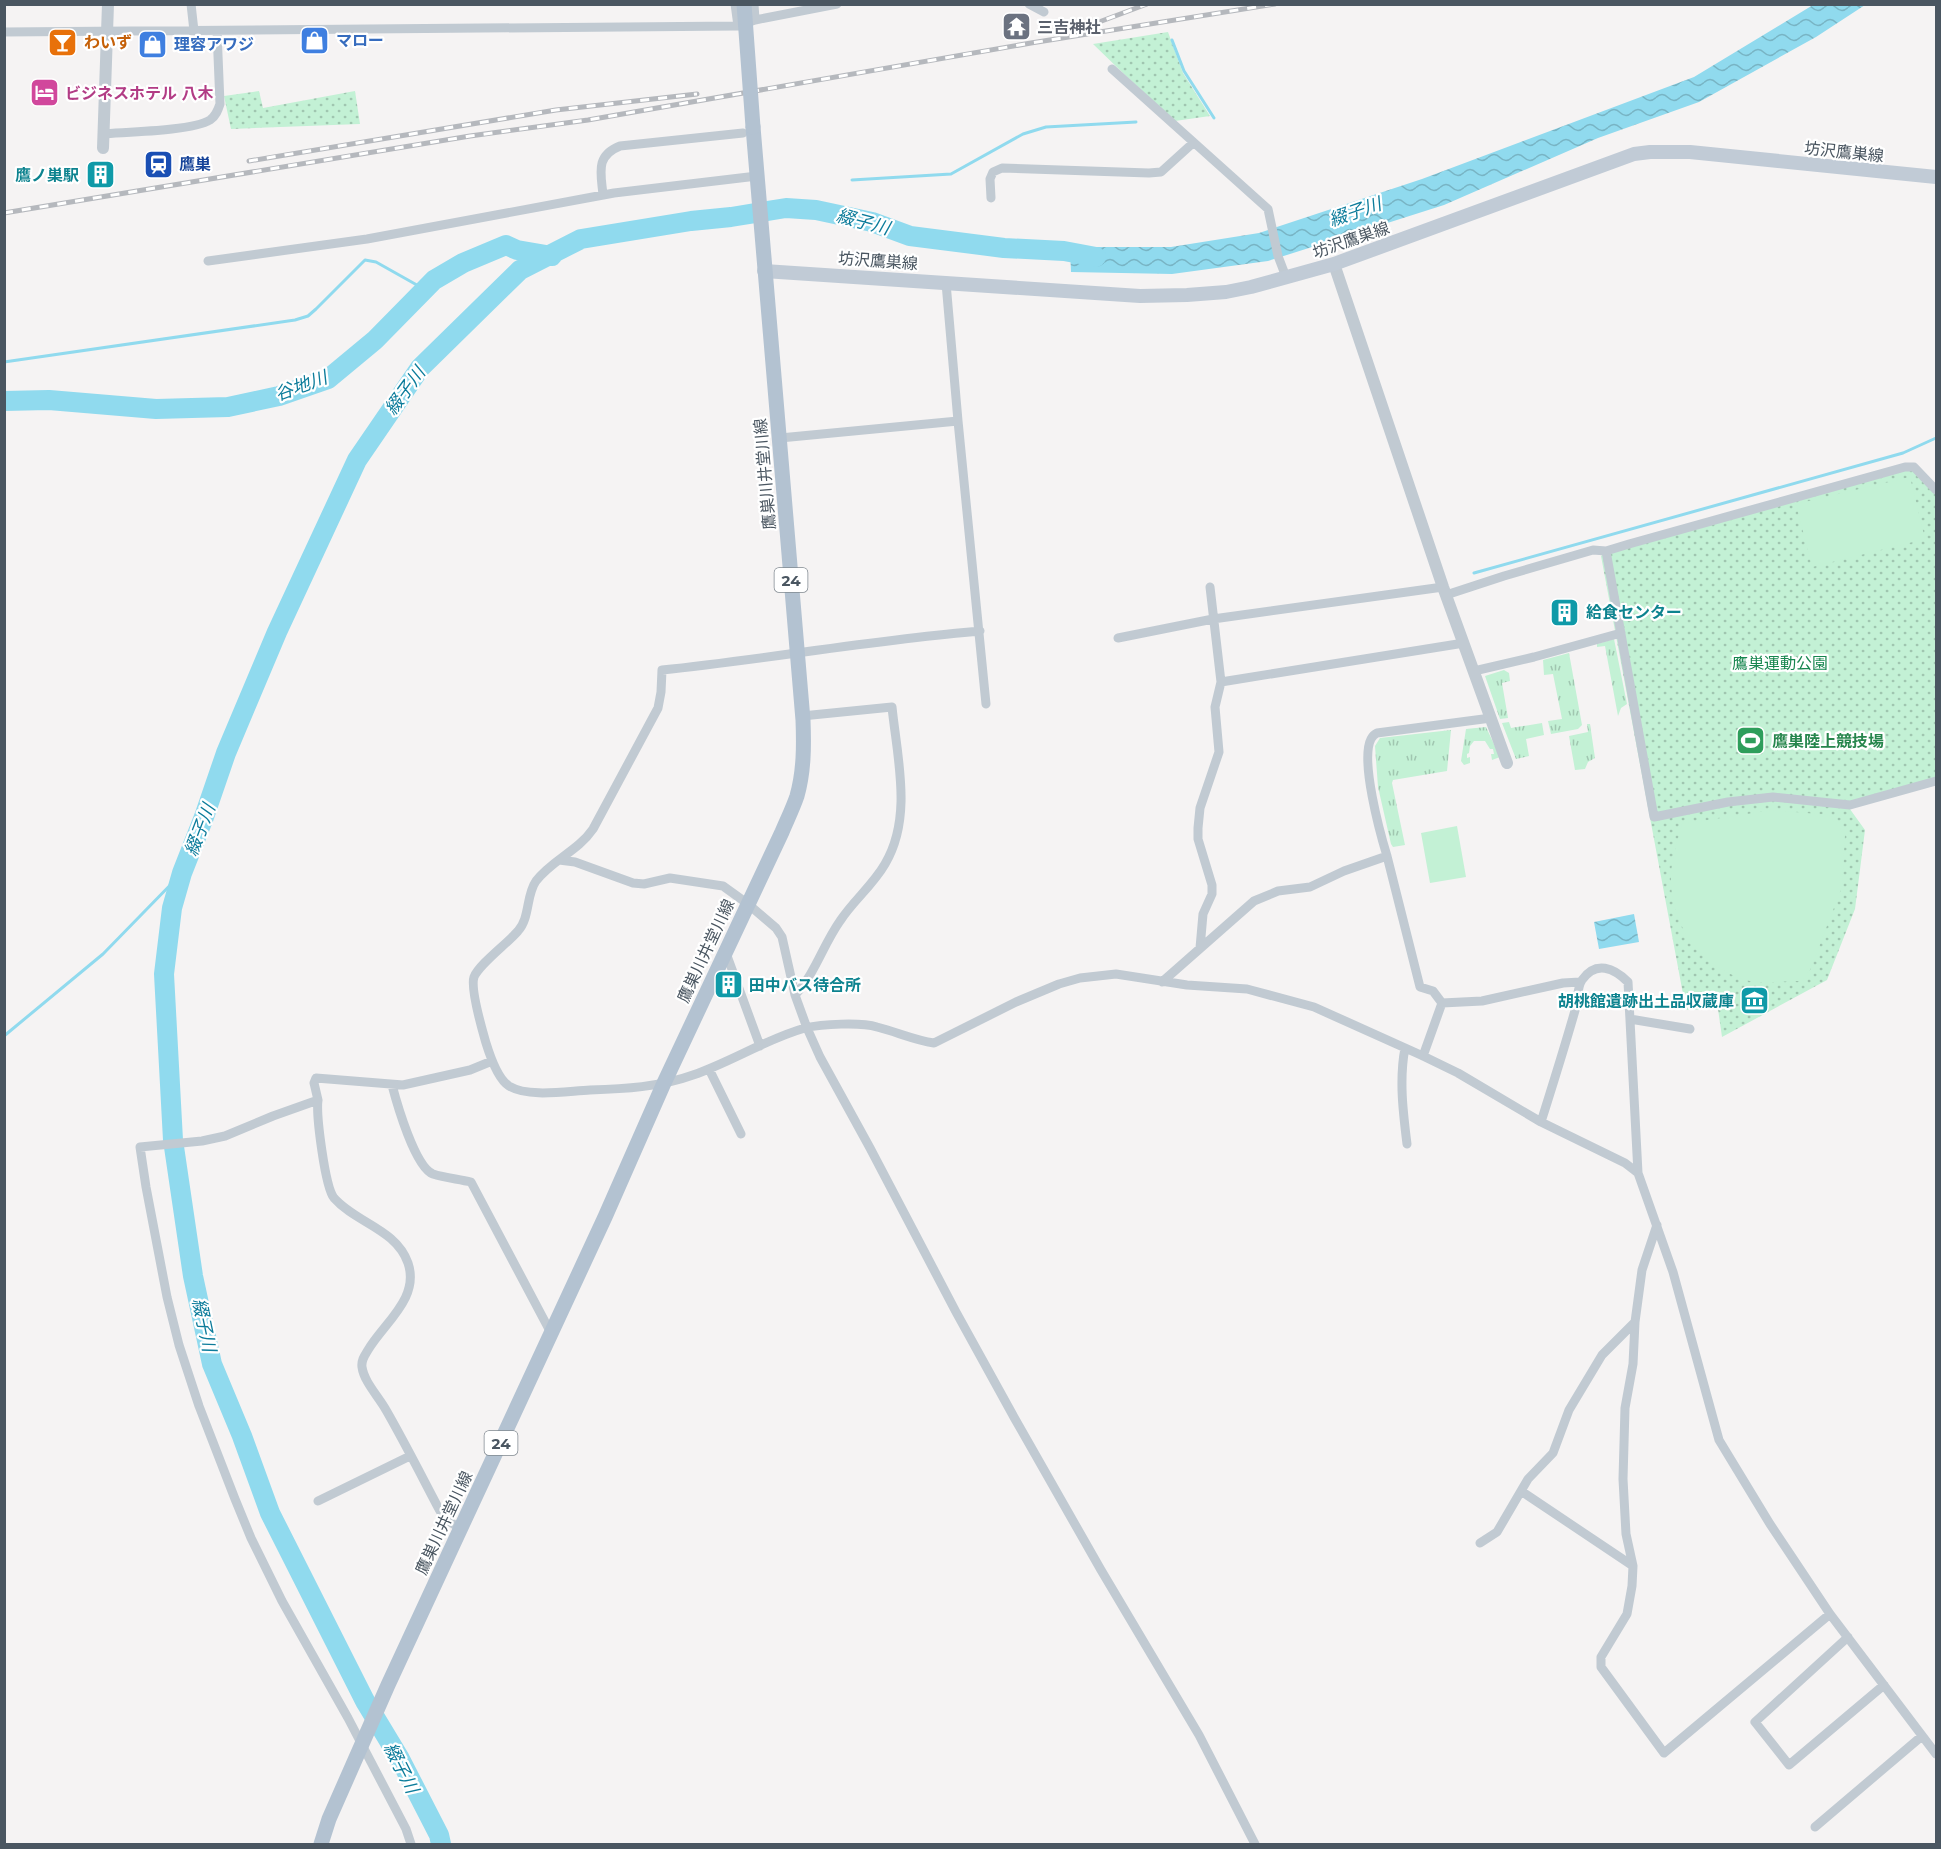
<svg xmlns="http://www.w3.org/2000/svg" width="1941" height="1849" font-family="Montserrat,'Noto Sans JP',sans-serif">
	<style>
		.grass { fill: url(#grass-tufts) }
		.park { fill: url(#park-dots) }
		.pitch { fill: #c3f1d5 }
		.water { fill: url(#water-waves) }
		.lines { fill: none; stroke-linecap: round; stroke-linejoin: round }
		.stream { stroke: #90daee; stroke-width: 3 }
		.river { stroke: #90daee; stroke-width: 20 }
		.minor { stroke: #c1cad2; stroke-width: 9 }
		.tertiary { stroke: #c1cad2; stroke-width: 12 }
		.secondary { stroke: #c1cbd6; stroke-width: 14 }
		.primary { stroke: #b3c2d1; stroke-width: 15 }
		.rail-casing { stroke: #b5b8bd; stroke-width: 5 }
		.rail { stroke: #fff; stroke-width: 3; stroke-dasharray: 9; stroke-linecap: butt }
		.primary-bridge { stroke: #b3c2d1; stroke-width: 15 }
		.labels { text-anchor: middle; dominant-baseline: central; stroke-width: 4.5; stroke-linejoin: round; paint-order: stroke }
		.shield { fill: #fff; stroke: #808990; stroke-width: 1.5 }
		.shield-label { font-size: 15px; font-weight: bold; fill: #4a5661 }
		.worship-label { font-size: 16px; font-weight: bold; fill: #5b616d; stroke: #fff; text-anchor: start }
		.shop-label { font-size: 16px; font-weight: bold; fill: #366cbe; stroke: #fff; text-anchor: start }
		.food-label { font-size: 16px; font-weight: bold; fill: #c56008; stroke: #fff; text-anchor: start }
		.hotel-label { font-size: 16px; font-weight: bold; fill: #b23c85; stroke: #fff; text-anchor: start }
		.street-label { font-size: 16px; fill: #4a5661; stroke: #fff }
		.transit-label { font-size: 16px; font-weight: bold; fill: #164399; stroke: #fff; text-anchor: start }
		.culture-label { font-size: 16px; font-weight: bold; fill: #0d838f; stroke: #fff; text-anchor: end }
		.park-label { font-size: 16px; fill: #17864f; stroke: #fff }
		.leisure-label { font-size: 16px; font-weight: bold; fill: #27864d; stroke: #fff; text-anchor: start }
		.water-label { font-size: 18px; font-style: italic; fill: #0c7c9b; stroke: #fff }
	</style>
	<defs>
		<pattern id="grass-tufts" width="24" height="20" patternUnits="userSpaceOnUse" patternTransform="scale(1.5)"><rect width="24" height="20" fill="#c3f1d5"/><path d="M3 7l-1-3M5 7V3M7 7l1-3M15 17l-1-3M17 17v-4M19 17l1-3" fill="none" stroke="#a0c6b0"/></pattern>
		<pattern id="park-dots" width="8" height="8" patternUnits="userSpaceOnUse" patternTransform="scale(1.5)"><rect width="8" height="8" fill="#c3f1d5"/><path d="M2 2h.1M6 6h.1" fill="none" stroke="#a0c6b0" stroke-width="1.8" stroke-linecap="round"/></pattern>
		<pattern id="water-waves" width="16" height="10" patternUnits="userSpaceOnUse" patternTransform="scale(1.5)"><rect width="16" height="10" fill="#90daee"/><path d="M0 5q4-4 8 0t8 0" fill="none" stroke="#78b4c4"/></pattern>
	</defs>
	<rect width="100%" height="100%" fill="#f5f3f3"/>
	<path class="grass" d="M1614,639L1627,704L1621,708L1618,716L1605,646L1597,647V644Z
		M1569,653L1582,725L1578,729L1551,734L1548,721L1562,719L1553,674L1544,675L1543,660Z
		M1504,670L1509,673L1510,681L1502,683L1508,718L1500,719L1485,676Z
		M1509,722L1511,728L1542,723L1544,735L1526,739L1529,756L1516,759L1502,723Z
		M1587,724H1590L1595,758L1588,762L1585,769L1575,770L1569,736L1588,732Z
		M1486,727L1500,757L1492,760L1491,754H1494L1493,749H1490L1485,741H1474L1470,746L1469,753L1467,754V758L1470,757V763L1464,765L1461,761L1466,729Z
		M1451,730L1447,771L1393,780L1392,783L1405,845L1393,847L1391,844L1378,787L1375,746L1380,738Z"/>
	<path class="park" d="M1168,32L1183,73L1210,116L1175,121L1124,74L1093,44Z
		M259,91L263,108L355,91L360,124L231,129L224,96Z
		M1914,467L1936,490V780L1847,805L1865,830L1855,909L1827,980L1722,1037L1718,1009L1686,1010L1601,556L1606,551Z"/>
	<path class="pitch" d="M1910,477L1925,539L1812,567L1796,504Z
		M1773,810L1829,815L1845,835L1842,887L1810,970L1801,981C1785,981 1760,984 1745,980C1698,964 1669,923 1671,874C1672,857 1678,840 1682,824Z
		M1457,826L1466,877L1430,883L1421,833Z"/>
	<path class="water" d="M1813,5H1865L1816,37L1699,102L1598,138L1444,205L1268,261L1172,274L1071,272L1070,247H1171L1259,233L1422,179L1694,77Z
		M1634,914L1639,942L1599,949L1594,922Z"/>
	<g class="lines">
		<path class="stream" d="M1172,40L1184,71L1214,118
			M852,180L951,174L1023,134L1046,127L1136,122
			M4,362L295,320L308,316L316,309L365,260L376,262L424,289
			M1474,573L1903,453L1936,438
			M4,1036L103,954L182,873"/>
		<path class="river" d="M4,401L49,400L156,409L228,407L279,396L328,379L375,340L434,280L463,263L506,245L517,250L552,256
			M441,1844L439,1835L400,1759L365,1701L270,1513L242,1436L212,1364L193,1276L173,1140L164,974L172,908L182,873L204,817L226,753L277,632L357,460L420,368L520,270L581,239L691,221L731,217L786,208L816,210L872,222L910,236L1004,248L1064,251L1096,257"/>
		<path class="minor" d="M191,4L194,31
			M735,4L738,26
			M754,4L755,20
			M1029,4L1044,12
			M4,32L738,26L755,20L837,4
			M1112,69L1268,209L1278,256L1286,277
			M103,134C127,132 192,131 210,120C216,116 218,110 220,104L217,31
			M603,195C601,173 595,156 620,146L743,133
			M991,198L990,179L993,172L1002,168L1149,173L1161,172L1193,143
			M208,261L367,239L614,193L757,176
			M946,283L958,421L986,704
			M780,438L958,421
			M1606,551L1654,817L1728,802L1773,797L1850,805L1936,781
			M1210,587L1221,682L1464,643
			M1446,595L1504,576L1593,550L1606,551L1629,544L1905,467H1914L1936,490
			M980,631C873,640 768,659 662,670L661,692L658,708L593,829C578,851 552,860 536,881C526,895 530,918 518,931C508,943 479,964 474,977C470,989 482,1029 486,1043C490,1056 498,1079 509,1086C529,1098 567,1091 590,1090C624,1089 660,1087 693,1075C731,1062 766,1039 805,1028C822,1024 861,1022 877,1027C897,1032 914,1040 934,1043L1016,1002L1059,984L1080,978L1116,974L1187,985L1247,989L1314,1007L1423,1056L1458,1073L1541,1122L1625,1163L1638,1173
			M1118,638L1213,619L1443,587
			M1474,671L1534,657L1621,633
			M1387,856L1420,987L1433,991L1442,1003
			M559,860L575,862L633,883L644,884L670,878L723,886L748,904L776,928L782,937L795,995L807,1028L820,1057L870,1148L956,1312L1015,1419L1101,1570L1199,1735L1255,1844
			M1200,948L1203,914L1212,894V885L1198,839V828L1200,808L1219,752L1215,707L1221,682
			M726,953L760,1046
			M1162,982L1254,901L1278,891L1310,887L1344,871L1387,856C1380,833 1360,760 1371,739C1372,737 1375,734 1377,733L1491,718
			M795,995C815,974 823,945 840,921C853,901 873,885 885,864C913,817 897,757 892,707L802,716
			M1630,1019L1690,1029
			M1405,1048C1399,1079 1403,1112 1407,1144
			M1423,1056L1442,1003L1482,1001L1563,983L1580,982
			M709,1069L741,1134
			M392,1085C397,1104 415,1167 433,1174C445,1178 459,1179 471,1182L551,1333
			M318,1100C316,1115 325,1187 334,1198C356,1223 396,1229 408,1263C420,1298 384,1323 368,1350C365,1355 361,1360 362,1367C364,1382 379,1397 386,1410C405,1443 422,1477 440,1511L447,1520L461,1529
			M1541,1122C1553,1084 1565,1046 1576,1007C1578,999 1577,987 1582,980C1596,960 1614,968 1628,982L1638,1173L1673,1272L1719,1440L1770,1524L1830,1614L1936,1754
			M1657,1225L1642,1270L1635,1322L1633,1364L1625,1408L1623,1479L1626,1534L1633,1566L1632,1586L1627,1614L1601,1657V1667L1664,1753L1830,1614
			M1521,1491L1633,1566
			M318,1501L410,1456
			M1480,1543L1497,1532L1528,1479L1553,1453L1569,1410L1602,1355L1635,1322
			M1848,1637L1755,1722L1789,1765L1884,1685
			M1815,1827L1922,1736
			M411,1844L406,1829L348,1718L282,1601L251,1538L235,1499L199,1406L179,1345L167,1297L146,1187L140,1147L202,1141L225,1136L273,1116L318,1100L314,1083L316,1078L403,1085L470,1070L492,1061"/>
		<path class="tertiary" d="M103,148L108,4
			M1334,264L1443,587L1507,763"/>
		<path class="secondary" d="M764,271L1140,296L1187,295L1226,292L1251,287L1334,264L1634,154L1650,152H1690L1936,177"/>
		<path class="primary" d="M321,1844L329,1819L388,1685L605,1217L664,1083L782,832C787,820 793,808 797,796C804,771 804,746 803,720L753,127"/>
		<defs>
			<path id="rail" d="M1072,29L1091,25L1147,4
				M249,161L556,110L697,94
				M4,213L470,136L588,120L1031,43L1275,4"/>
		</defs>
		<use href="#rail" class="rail-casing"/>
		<use href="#rail" class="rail"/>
		<path class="primary-bridge" d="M744,4L753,127"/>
	</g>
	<defs>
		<symbol id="temple-square" viewBox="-11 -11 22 22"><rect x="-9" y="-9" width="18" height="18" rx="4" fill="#6b7280" stroke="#fff"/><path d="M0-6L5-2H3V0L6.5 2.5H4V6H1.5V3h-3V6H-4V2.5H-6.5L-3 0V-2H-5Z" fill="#fff"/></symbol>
		<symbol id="shop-square" viewBox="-11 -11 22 22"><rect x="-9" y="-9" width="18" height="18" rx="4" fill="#3f7fe0" stroke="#fff"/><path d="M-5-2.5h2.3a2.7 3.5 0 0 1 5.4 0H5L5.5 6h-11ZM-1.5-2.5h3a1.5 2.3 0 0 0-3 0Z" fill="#fff"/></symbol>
		<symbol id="bar-square" viewBox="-11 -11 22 22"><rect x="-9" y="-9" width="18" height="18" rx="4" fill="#e8710a" stroke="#fff"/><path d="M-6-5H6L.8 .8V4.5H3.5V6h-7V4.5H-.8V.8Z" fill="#fff"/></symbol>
		<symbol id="hotel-square" viewBox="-11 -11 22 22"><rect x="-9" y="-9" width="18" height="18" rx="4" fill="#d1479c" stroke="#fff"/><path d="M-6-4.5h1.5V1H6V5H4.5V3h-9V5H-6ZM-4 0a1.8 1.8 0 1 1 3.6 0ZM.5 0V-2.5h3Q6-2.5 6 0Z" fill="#fff"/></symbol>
		<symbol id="station-square" viewBox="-11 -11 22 22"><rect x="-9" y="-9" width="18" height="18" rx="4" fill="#1a4fb4" stroke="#fff"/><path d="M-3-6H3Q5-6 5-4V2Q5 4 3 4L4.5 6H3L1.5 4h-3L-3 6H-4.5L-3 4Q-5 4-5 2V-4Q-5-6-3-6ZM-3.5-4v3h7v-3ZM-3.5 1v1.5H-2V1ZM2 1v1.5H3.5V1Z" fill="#fff"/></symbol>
		<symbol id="building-square" viewBox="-11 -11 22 22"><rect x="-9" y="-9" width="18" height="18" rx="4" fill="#0f9aa8" stroke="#fff"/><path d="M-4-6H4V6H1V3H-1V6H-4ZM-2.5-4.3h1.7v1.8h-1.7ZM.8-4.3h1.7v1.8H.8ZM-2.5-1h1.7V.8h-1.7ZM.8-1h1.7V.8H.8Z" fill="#fff"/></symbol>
		<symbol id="stadium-square" viewBox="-11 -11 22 22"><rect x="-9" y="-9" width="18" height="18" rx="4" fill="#2e9e5b" stroke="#fff"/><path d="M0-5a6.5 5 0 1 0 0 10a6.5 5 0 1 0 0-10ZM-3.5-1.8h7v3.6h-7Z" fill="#fff"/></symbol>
		<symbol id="museum-square" viewBox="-11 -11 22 22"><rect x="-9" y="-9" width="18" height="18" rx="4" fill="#0f9aa8" stroke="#fff"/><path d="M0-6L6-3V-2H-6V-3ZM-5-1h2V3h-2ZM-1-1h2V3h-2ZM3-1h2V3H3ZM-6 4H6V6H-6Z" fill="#fff"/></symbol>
	</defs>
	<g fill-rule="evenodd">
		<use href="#temple-square" x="1000" y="10" width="33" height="33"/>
		<use href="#shop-square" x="298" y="24" width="33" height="33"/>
		<use href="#bar-square" x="46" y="26" width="33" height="33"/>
		<use href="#shop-square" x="136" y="28" width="33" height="33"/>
		<use href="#hotel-square" x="28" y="76" width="33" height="33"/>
		<use href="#station-square" x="142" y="148" width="33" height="33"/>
		<use href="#building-square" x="84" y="158" width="33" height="33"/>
		<use href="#building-square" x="1548" y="596" width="33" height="33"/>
		<use href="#stadium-square" x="1734" y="724" width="33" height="33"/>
		<use href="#building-square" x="712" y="968" width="33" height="33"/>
		<use href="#museum-square" x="1738" y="984" width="33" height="33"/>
	</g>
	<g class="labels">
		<g class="shield">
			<rect x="774.5" y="568" width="33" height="24" rx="4.5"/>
			<rect x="484.5" y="1431" width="33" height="24" rx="4.5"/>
		</g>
		<g class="shield-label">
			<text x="791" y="580">24</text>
			<text x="501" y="1443">24</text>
		</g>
		<g class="worship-label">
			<text x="1037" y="27">三吉神社</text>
		</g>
		<g class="shop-label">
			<text x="336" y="40">マロー</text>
			<text x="174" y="44">理容アワジ</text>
		</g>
		<g class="food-label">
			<text x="84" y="42">わいず</text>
		</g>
		<g class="hotel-label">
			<text x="65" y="93">ビジネスホテル 八木</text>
		</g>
		<g class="street-label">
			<text transform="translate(1844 152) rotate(6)">坊沢鷹巣線</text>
			<text transform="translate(1351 240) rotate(-19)">坊沢鷹巣線</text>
			<text transform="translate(878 261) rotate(4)">坊沢鷹巣線</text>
			<text transform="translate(765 474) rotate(-95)">鷹巣川井堂川線</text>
			<text transform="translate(706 951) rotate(-65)">鷹巣川井堂川線</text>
			<text transform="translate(444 1523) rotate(-65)">鷹巣川井堂川線</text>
		</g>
		<g class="transit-label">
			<text x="179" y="164">鷹巣</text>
		</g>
		<g class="culture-label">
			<text x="79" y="175">鷹ノ巣駅</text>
			<text x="1586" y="612" text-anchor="start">給食センター</text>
			<text x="749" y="985" text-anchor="start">田中バス待合所</text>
			<text x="1734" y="1001">胡桃館遺跡出土品収蔵庫</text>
		</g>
		<g class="park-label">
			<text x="1780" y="663">鷹巣運動公園</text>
		</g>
		<g class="leisure-label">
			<text x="1772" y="741">鷹巣陸上競技場</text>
		</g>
		<g class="water-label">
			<text transform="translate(1355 212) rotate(-19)">綴子川</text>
			<text transform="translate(863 222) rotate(15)">綴子川</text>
			<text transform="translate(301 386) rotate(-20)">谷地川</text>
			<text transform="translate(405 391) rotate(-54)">綴子川</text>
			<text transform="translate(200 830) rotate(-69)">綴子川</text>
			<text transform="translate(204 1325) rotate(78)">綴子川</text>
			<text transform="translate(401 1768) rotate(63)">綴子川</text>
		</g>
	</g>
	<rect width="1941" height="1849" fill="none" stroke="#4a5661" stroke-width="12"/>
</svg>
